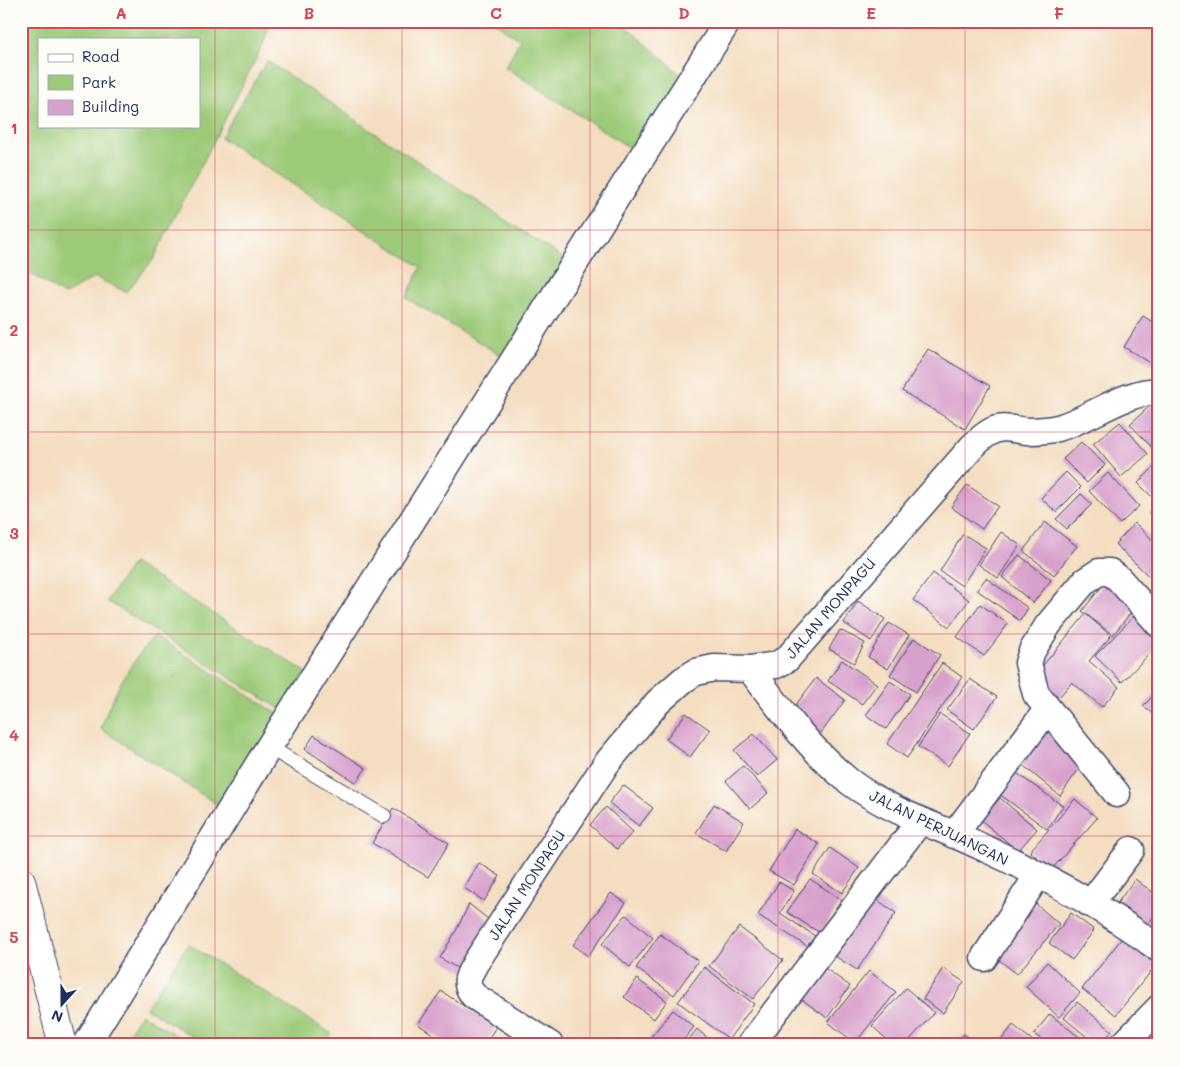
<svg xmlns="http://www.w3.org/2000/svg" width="1180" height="1066" font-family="Mali,sans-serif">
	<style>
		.green { fill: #9cca78; stroke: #5c7c6b; fill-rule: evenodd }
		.building { fill: #d8a1cc }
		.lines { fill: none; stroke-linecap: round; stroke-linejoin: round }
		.service-casing { stroke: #3c496d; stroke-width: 16 }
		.minor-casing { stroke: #3c496d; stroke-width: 29 }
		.tertiary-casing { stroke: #3c496d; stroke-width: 30 }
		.service { stroke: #fff; stroke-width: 14 }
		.minor { stroke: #fff; stroke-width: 26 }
		.tertiary { stroke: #fff; stroke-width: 28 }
		.grid { fill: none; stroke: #d1495b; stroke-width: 1; stroke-opacity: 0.55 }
		.labels { text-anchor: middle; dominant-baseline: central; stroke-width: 4; stroke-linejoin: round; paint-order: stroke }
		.street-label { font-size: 15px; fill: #1b2f5e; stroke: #fdfcf7 }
		.neatline { fill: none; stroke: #d1495b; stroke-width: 2 }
		.grid-label { font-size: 16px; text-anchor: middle; font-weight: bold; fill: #d1495b }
	</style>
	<rect width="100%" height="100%" fill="#fdfcf7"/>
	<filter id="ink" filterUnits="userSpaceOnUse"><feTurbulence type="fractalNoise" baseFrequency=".02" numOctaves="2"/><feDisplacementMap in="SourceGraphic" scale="10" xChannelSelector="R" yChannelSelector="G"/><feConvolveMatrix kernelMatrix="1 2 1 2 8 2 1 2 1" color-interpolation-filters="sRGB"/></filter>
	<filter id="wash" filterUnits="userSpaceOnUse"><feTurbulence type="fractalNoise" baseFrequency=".0096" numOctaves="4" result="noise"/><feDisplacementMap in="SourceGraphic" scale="20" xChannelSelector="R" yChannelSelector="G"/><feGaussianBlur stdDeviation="1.12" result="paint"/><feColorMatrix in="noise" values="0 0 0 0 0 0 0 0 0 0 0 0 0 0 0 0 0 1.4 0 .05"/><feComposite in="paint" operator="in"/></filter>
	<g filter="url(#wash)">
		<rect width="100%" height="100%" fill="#f4ddc0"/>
		<path class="green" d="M21,21H271L262,47L153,260L126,292L95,277L64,295L21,267ZM39,39H199V126H39Z
			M493,21H617L633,32L684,78L636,152L505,67L520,40Z
			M267,61L564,259L507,359L406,298L421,267L221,138Z
			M133,563L306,672L282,710L107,601Z
			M155,636L280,715L221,807L101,729C111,695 131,662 155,636Z
			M188,944L332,1034L324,1045H206L146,1008Z
			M141,1014L192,1045H121Z"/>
		<g id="blocks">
			<path class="building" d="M1143,316L1159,326V368L1124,347Z
				M928,349L990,386L965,429L902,391Z
				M1155,401L1159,405L1158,454L1130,424Z
				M1120,422L1148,454L1121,477L1093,444Z
				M1081,442L1105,465L1087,483L1063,459Z
				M1156,465L1159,468V493L1154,499L1138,483Z
				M1066,472L1081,487L1056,512L1041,498Z
				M1108,473L1139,506L1120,524L1089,491Z
				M967,485L998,506L982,529L951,507Z
				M1081,494L1092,504L1067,529L1056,519Z
				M1159,504V523L1149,513Z
				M1045,522L1077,546L1054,575L1023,551Z
				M1135,523L1159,546V578L1155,582L1115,544Z
				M1001,532L1020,545L998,578L979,565Z
				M963,534L986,548L962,586L940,571Z
				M1019,555L1051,580L1033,603L1002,577Z
				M933,573L969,600L949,627L913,600Z
				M986,578L1028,608L1020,621L977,590Z
				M1106,581L1137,605L1113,635L1082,611Z
				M858,601L885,619L871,641L844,623Z
				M980,604L1008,624L984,656L957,637Z
				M1138,612L1159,631V644L1122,682L1095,656Z
				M1086,614L1111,636L1089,661L1119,687L1102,707L1072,682L1059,697L1034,676Z
				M889,623L909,635L888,669L868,657Z
				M840,630L865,643L854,663L829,649Z
				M914,638L940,655L916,692L890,675Z
				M842,660L877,684L862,704L828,681Z
				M942,663L962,677L907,758L887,744Z
				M816,678L845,700L819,736L789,714Z
				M970,679L997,697L974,729L947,710Z
				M890,681L910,694L886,729L866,715Z
				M1155,694L1159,697V719L1143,706Z
				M686,713L710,730L690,757L666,739Z
				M940,714L970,733L948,766L918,747Z
				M1049,726L1083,763L1060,796L1019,762Z
				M754,734L777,760L757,777L734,750Z
				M314,735L366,768L356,783L305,749Z
				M743,766L768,793L750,809L726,781Z
				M1015,772L1063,806L1047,829L999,794Z
				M623,785L653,808L639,826L609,803Z
				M1000,798L1037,829L1018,851L981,820Z
				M1075,799L1097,818L1051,870L1030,851Z
				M714,804L744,822L726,851L696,833Z
				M606,807L633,832L617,849L590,825Z
				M393,808L449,843L428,877L372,843Z
				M795,829L819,844L794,885L769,871Z
				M830,848L859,868L842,893L813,874Z
				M479,863L500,876L484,901L464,888Z
				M810,879L842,900L820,933L787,912Z
				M1135,879L1159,897V909L1146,927L1116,905Z
				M779,882L794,891L780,913L815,936L808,947L758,915Z
				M611,893L626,903L588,956L573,945Z
				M873,897L896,913L857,970L833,955Z
				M469,904L493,923L464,972L440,958L456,931Z
				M1036,904L1059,924L1017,974L993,955Z
				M1071,913L1094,930L1072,960L1049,943Z
				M626,915L653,938L630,967L602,944Z
				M739,927L783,960L753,999L709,966Z
				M660,934L698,961L674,995L636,968Z
				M1122,938L1156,965L1116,1015L1082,989Z
				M1047,962L1080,993L1059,1017L1026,987Z
				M819,964L850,986L827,1018L796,995Z
				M704,967L754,1004L729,1039L678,1002Z
				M943,968L964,982L943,1013L923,999Z
				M869,971L896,992L855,1043L828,1022Z
				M637,979L667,1001L654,1019L624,997Z
				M906,988L934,1013L905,1045H893L872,1026Z
				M441,991L496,1027L484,1045H449L418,1024Z
				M1077,1002L1112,1031L1101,1045H1097L1064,1018Z
				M673,1010L694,1027L679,1045H644Z
				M1050,1014L1089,1045H1048L1034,1034Z
				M1013,1025L1038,1045H1000L999,1043Z
				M1159,1027V1045H1142Z
				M697,1029L716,1045H684Z
				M964,1034L978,1045H956Z"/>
		</g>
	</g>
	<g filter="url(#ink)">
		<use href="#blocks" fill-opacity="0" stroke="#3c496d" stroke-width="1"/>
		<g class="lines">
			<defs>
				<path id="service" d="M269,747L384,816"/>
				<path id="minor" d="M750,669C780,709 811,751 850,782C890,812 938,826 982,847C1043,875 1105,908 1159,949
					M1117,794L1036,694L1028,663L1032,651L1048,625L1085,581L1099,572H1110L1119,579L1159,624
					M954,835L1047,710
					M1090,904L1131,850
					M984,958L1038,875
					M86,1045L269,747L728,21
					M550,1045L474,996C463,982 468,976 476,962L606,764L658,702L683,680L696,672L714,668L750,669L776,665L787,659L972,447C977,442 983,436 990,432C1002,425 1014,430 1027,431C1036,431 1049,430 1058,428C1093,418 1122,392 1159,391
					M750,1045L920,821
					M1123,1045L1159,1008"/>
				<path id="tertiary" d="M21,881L63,1045"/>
			</defs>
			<use href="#service" class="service-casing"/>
			<use href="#minor" class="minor-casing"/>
			<use href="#tertiary" class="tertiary-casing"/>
			<use href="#service" class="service"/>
			<use href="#minor" class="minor"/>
			<use href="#tertiary" class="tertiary"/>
		</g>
	</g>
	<path class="grid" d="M215,21V1045M402,21V1045M590,21V1045M778,21V1045M965,21V1045M21,230H1159M21,432H1159M21,634H1159M21,836H1159"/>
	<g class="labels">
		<g class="street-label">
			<text transform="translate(830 608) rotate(-49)">JALAN MONPAGU</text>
			<text transform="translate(939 827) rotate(26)">JALAN PERJUANGAN</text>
			<text transform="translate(526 885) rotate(-57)">JALAN MONPAGU</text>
		</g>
	</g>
	<rect width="1180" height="1066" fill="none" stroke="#fdfcf7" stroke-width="55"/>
	<rect x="38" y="38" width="162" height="90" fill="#fdfcf7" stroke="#a3aaba"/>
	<rect x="48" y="54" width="25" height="8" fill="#ffffff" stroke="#a3aaba"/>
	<text x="82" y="62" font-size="15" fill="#1b2f5e">Road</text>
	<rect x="48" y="75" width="25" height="15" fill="#9cca78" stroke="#a3aaba"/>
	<text x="82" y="88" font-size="15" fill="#1b2f5e">Park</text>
	<rect x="48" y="100" width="25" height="15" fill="#d8a1cc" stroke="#a3aaba"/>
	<text x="82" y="112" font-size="15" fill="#1b2f5e">Building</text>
	<g transform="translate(62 1004) rotate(201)" stroke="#fdfcf7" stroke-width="4" paint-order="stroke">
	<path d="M0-4L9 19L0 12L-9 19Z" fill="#1b2f5e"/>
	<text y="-8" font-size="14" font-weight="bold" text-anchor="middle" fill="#1b2f5e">N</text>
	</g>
	<rect x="28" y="28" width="1124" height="1010" class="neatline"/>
	<g class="grid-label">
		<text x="121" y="19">A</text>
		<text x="309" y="19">B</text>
		<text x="496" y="19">C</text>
		<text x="684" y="19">D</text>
		<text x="871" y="19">E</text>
		<text x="1059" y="19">F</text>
		<text x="14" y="134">1</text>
		<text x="14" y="336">2</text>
		<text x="14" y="539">3</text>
		<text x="14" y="741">4</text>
		<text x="14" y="943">5</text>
	</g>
</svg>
